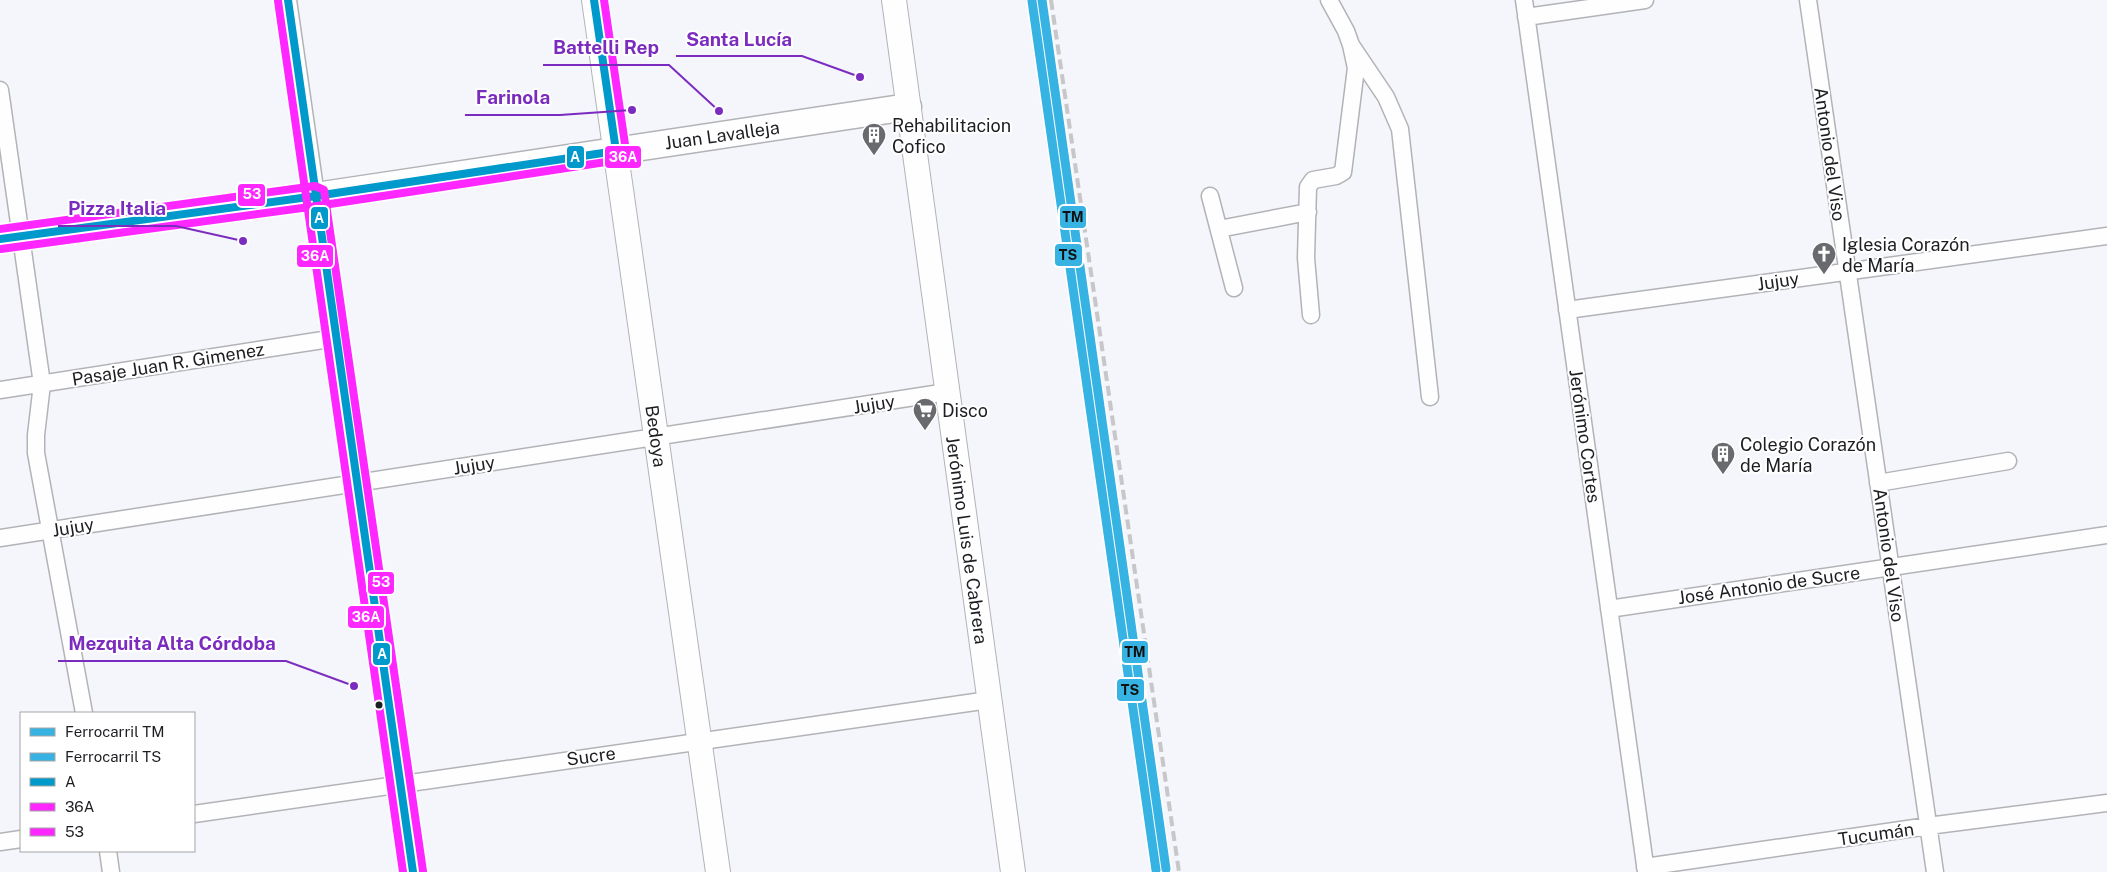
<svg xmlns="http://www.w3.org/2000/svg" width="2107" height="872" font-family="'Public Sans',sans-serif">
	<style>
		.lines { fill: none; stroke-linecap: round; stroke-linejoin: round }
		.street-casing { stroke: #b2b3b7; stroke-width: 19 }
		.secondary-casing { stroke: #b2b3b7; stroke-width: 26 }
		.primary-casing { stroke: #b2b3b7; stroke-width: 29 }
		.street { stroke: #fefefe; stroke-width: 16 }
		.secondary { stroke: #fefefe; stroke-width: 24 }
		.primary { stroke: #fefefe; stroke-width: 26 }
		.rail { stroke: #c7c7c9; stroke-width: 4; stroke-dasharray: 10 5; stroke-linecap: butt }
		.bus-1-casing { stroke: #fff; stroke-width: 11 }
		.bus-2-casing { stroke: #fff; stroke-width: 11 }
		.bus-3-casing { stroke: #fff; stroke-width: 11 }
		.bus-1 { stroke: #0099cb; stroke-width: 8 }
		.bus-2 { stroke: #fe27ff; stroke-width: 8 }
		.bus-3 { stroke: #fe27ff; stroke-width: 8 }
		.rail-1-casing { stroke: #fff; stroke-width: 12 }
		.rail-2-casing { stroke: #fff; stroke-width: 12 }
		.rail-1 { stroke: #36b3e3; stroke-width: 9 }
		.rail-2 { stroke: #36b3e3; stroke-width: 9 }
		.bus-dot { fill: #1d1e22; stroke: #fff; stroke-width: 2 }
		.labels { text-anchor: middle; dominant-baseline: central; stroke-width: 4; stroke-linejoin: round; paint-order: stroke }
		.poi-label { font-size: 18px; fill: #1d1e22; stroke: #fff; text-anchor: start }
		.street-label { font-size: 18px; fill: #1d1e22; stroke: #fff }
		.leader { fill: none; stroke: #7b2cbf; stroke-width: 2 }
		.callout-dot { fill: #7b2cbf; stroke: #fff; stroke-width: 2 }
		.callout-label { font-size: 19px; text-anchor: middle; font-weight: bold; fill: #7b2cbf; stroke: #fff; stroke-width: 4; stroke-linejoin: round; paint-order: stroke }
		.line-badge { stroke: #fff; stroke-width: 2 }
		.badge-label { font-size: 14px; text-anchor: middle; font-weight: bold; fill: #fff }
		.pale-badge-label { font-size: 14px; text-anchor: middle; font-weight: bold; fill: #111 }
	</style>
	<rect width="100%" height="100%" fill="#f5f6fb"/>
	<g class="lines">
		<defs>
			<path id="street" d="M288,0L413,872
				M1524,0L1646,872
				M1808,0L1935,872
				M1526,17L1645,0
				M1351,45L1386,97L1400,129L1430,397
				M0,90L42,384L36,435V453L84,713
				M1210,196L1234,288
				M1219,229L1308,212
				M1567,310L2107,236
				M1311,315L1306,258L1308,187L1313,180L1336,176L1343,172L1356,68L1351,45L1346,31L1329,0
				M0,390L336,338
				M1878,483L2008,461
				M0,538L947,392
				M1609,609L2107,535
				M194,814L989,700
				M0,842L21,839
				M108,851L111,872
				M1645,867L1928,826L2107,803"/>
			<path id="secondary" d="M594,0L718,872
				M894,0L1013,872"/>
			<path id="primary" d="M0,239L316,196L908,107"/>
		</defs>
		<use href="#street" class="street-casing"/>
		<use href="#secondary" class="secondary-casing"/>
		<use href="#primary" class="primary-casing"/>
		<use href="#street" class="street"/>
		<use href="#secondary" class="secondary"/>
		<use href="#primary" class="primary"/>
		<path class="rail" d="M1051,0L1179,872
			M1166,869V872"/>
		<defs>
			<path id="bus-1" d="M288,0L413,872
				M0,239L316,196L616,151L594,0"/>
			<path id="bus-2" d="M278,1L403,872
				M1,249L317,206L619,160L625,156L626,151L604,0"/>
			<path id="bus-3" d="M0,229L315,186L324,190L423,871"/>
		</defs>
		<use href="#bus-1" class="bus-1-casing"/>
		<use href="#bus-2" class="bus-2-casing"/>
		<use href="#bus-3" class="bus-3-casing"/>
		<use href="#bus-1" class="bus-1"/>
		<use href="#bus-2" class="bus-2"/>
		<use href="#bus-3" class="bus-3"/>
		<defs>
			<path id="rail-1" d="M1042,0L1166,869"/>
			<path id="rail-2" d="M1032,1L1156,870"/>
		</defs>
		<use href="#rail-1" class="rail-1-casing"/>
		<use href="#rail-2" class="rail-2-casing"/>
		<use href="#rail-1" class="rail-1"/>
		<use href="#rail-2" class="rail-2"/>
	</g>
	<defs>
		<symbol id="building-pin" viewBox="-11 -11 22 30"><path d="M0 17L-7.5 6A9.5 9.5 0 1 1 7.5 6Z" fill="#696a6e" stroke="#fff"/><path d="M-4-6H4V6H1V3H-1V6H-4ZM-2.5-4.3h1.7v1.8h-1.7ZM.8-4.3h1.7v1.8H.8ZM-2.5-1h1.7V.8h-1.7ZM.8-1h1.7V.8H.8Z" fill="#fff"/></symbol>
		<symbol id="church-pin" viewBox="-11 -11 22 30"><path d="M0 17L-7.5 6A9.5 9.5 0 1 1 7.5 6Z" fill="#696a6e" stroke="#fff"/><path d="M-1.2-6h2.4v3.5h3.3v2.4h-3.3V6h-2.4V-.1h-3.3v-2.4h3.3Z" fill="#fff"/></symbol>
		<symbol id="supermarket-pin" viewBox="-11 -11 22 30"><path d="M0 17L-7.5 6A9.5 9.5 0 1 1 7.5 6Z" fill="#696a6e" stroke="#fff"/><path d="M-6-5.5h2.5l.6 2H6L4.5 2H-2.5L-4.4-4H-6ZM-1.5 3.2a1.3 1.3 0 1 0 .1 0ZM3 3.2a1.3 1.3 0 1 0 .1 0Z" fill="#fff"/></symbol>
	</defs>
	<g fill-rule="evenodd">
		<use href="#building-pin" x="860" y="121" width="28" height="38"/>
		<use href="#church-pin" x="1810" y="240" width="28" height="38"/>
		<use href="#supermarket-pin" x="911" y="396" width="28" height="38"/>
		<use href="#building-pin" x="1709" y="440" width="28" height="38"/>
	</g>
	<circle class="bus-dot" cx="379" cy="705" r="4.5"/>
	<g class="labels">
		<g class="poi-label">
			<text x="892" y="125">Rehabilitacion<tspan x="892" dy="21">Cofico</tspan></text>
			<text x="1842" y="244">Iglesia Corazón<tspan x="1842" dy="21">de María</tspan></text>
			<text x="942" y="410">Disco</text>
			<text x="1740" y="444">Colegio Corazón<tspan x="1740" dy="21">de María</tspan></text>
		</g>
		<g class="street-label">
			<text transform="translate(722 135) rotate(-8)">Juan Lavalleja</text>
			<text transform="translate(1830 154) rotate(82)">Antonio del Viso</text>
			<text transform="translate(1778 281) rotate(-8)">Jujuy</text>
			<text transform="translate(168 364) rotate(-9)">Pasaje Juan R. Gimenez</text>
			<text transform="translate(874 404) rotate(-9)">Jujuy</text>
			<text transform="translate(656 436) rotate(82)">Bedoya</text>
			<text transform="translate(1585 436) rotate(82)">Jerónimo Cortes</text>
			<text transform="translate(474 465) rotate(-9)">Jujuy</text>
			<text transform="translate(73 527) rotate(-9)">Jujuy</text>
			<text transform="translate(967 540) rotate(82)">Jerónimo Luis de Cabrera</text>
			<text transform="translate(1889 555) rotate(82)">Antonio del Viso</text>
			<text transform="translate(1769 585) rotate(-8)">José Antonio de Sucre</text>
			<text transform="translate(591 756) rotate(-8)">Sucre</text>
			<text transform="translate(1876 834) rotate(-8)">Tucumán</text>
		</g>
	</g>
	<path class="leader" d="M860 77L802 56H676M719 111L669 65H543M632 110L560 115H465M243 241L176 226H58M354 686L286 661H58"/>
	<g class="callout-dot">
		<circle cx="860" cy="77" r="5"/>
		<circle cx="719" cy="111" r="5"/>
		<circle cx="632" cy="110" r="5"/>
		<circle cx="243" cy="241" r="5"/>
		<circle cx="354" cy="686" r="5"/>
	</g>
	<g class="callout-label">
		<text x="739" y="46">Santa Lucía</text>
		<text x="606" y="54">Battelli Rep</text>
		<text x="513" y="104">Farinola</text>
		<text x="117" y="215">Pizza Italia</text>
		<text x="172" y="650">Mezquita Alta Córdoba</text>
	</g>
	<g class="line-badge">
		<rect x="566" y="145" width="19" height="24" rx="5" fill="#0099cb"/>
		<rect x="604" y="145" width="38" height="24" rx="5" fill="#fe27ff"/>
		<rect x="237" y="183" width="29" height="24" rx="5" fill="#fe27ff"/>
		<rect x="1059" y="205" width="28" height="24" rx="5" fill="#36b3e3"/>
		<rect x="310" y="206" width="19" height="24" rx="5" fill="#0099cb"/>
		<rect x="1054" y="243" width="29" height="24" rx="5" fill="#36b3e3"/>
		<rect x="296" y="244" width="38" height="24" rx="5" fill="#fe27ff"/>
		<rect x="367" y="571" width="28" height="24" rx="5" fill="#fe27ff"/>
		<rect x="347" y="605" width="38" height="24" rx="5" fill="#fe27ff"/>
		<rect x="1121" y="640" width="28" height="24" rx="5" fill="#36b3e3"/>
		<rect x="372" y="642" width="19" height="24" rx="5" fill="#0099cb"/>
		<rect x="1116" y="678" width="29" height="24" rx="5" fill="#36b3e3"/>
	</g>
	<g class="badge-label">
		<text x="575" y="162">A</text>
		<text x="623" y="162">36A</text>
		<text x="252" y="199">53</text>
		<text x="319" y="223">A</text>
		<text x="315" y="261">36A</text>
		<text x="381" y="587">53</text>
		<text x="366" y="622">36A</text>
		<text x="382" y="659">A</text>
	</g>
	<g class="pale-badge-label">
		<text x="1073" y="222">TM</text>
		<text x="1068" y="260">TS</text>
		<text x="1135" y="657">TM</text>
		<text x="1130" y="695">TS</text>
	</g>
	<rect x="20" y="712" width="175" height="140" fill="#ffffff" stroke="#a5a5a7"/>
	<rect x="30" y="728" width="25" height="8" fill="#36b3e3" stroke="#a5a5a7"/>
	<text x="65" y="737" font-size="15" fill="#1d1e22">Ferrocarril TM</text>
	<rect x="30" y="753" width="25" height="8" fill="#36b3e3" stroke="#a5a5a7"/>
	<text x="65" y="762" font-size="15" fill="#1d1e22">Ferrocarril TS</text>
	<rect x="30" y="778" width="25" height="8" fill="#0099cb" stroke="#a5a5a7"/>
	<text x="65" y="787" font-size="15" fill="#1d1e22">A</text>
	<rect x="30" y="803" width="25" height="8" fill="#fe27ff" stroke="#a5a5a7"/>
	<text x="65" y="812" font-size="15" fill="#1d1e22">36A</text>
	<rect x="30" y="828" width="25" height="8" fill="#fe27ff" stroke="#a5a5a7"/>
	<text x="65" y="837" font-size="15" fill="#1d1e22">53</text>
</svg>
